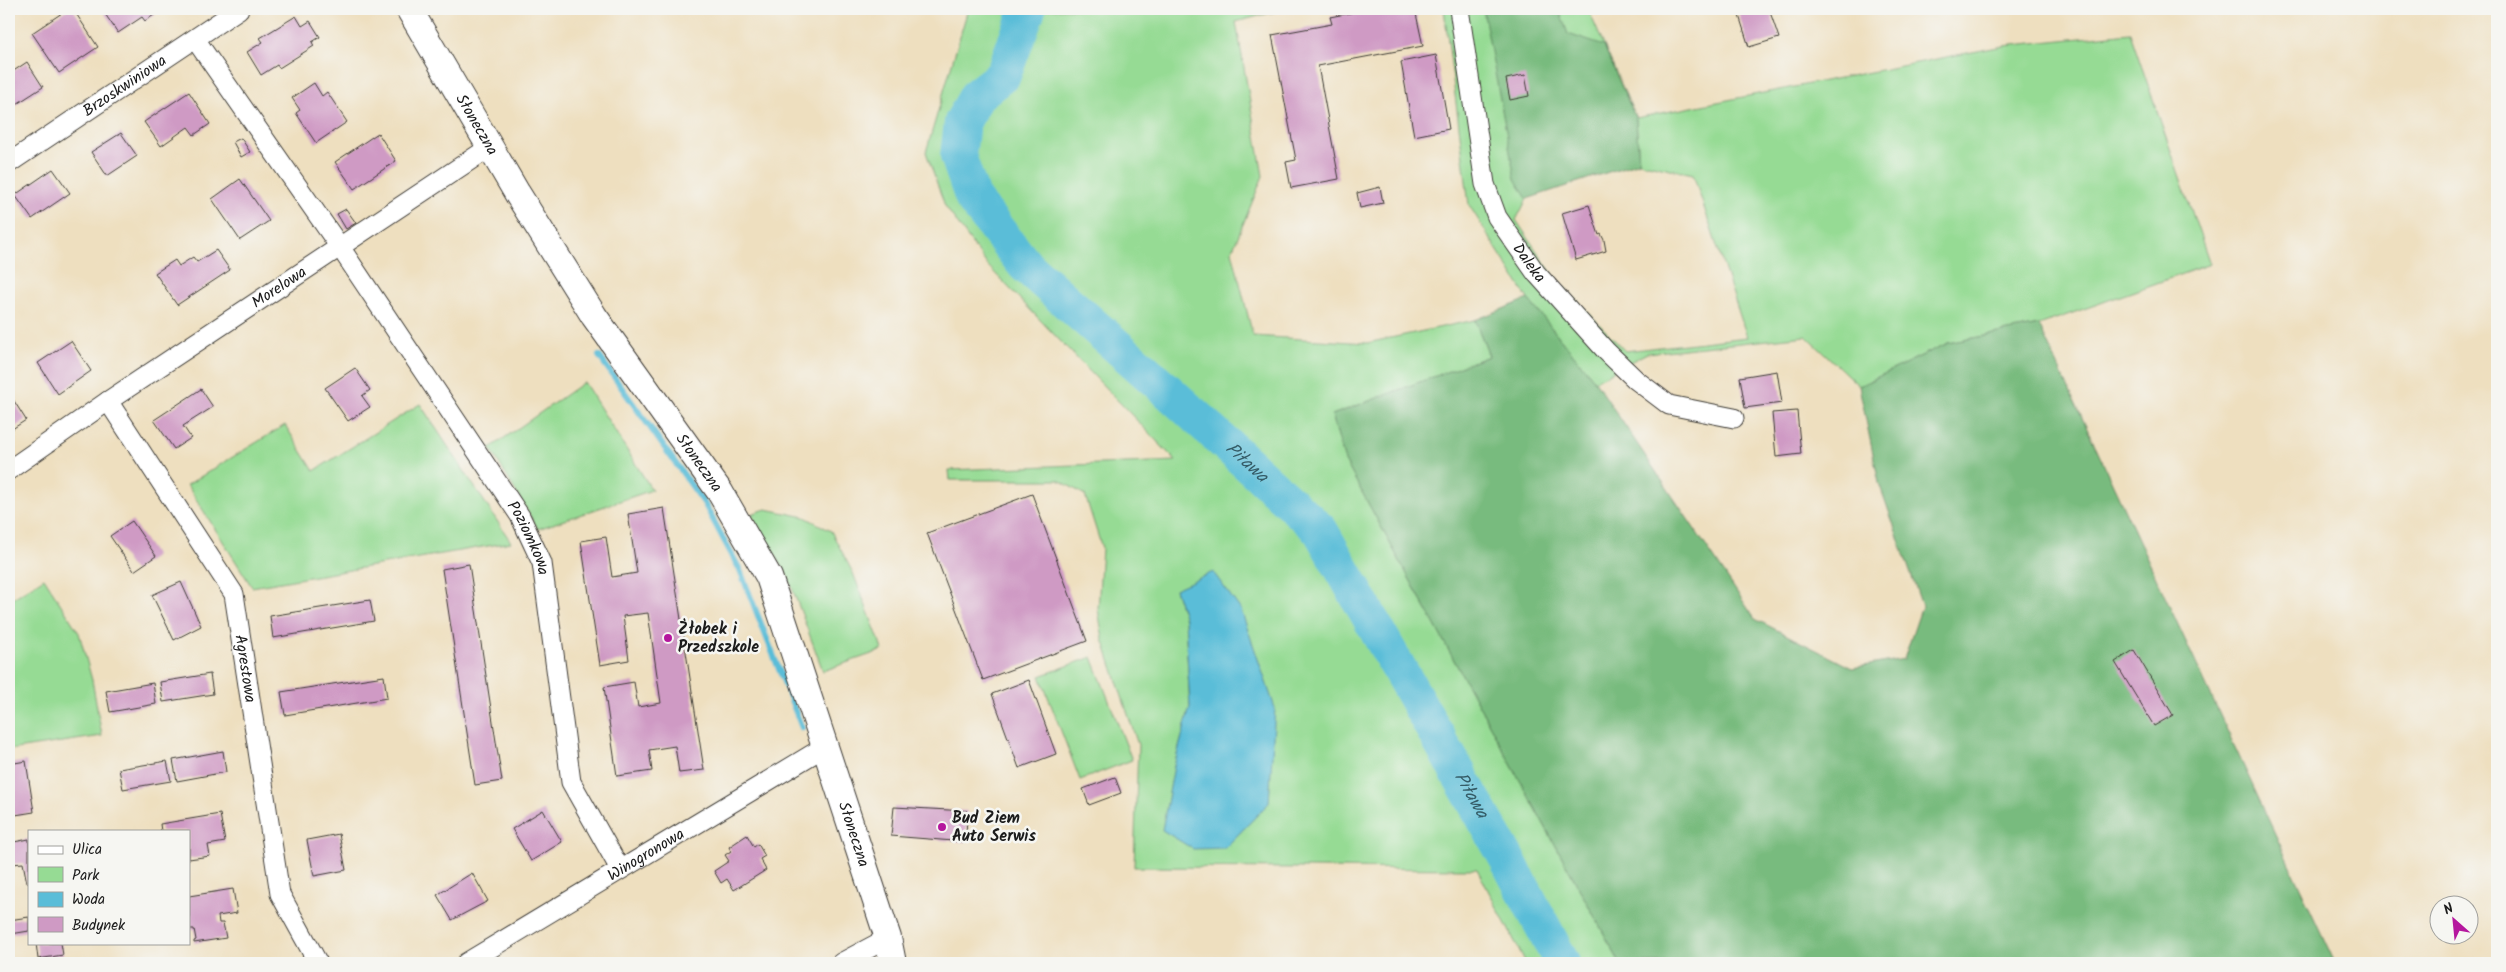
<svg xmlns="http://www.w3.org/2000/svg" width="2506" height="972" font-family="Kalam,sans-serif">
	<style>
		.green { fill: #96db94; stroke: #597c58; fill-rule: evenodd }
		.forest { fill: #78bb7e; stroke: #4a6c4d }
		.water { fill: #5abdd8; stroke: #3b6c7a }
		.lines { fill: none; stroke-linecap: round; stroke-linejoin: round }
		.stream { stroke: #5abdd8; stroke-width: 6 }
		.river { stroke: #5abdd8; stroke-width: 36 }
		.building { fill: #cf9ac4 }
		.street-casing { stroke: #3c3934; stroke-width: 21 }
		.secondary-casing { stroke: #3c3934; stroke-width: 28 }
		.street { stroke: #fff; stroke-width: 19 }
		.secondary { stroke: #fff; stroke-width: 26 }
		.poi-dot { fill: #b5179e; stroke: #f6f6f2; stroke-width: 2 }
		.labels { text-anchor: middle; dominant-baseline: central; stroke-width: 5; stroke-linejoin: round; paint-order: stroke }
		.street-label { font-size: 16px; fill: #1c1c1c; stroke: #f6f6f2 }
		.poi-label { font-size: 16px; font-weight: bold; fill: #1c1c1c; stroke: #f6f6f2; text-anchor: start }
		.water-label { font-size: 18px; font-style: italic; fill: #355c67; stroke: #f6f6f2 }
	</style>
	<rect width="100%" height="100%" fill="#f6f6f2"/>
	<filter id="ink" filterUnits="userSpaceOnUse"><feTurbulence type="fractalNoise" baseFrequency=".02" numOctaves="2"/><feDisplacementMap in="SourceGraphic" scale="10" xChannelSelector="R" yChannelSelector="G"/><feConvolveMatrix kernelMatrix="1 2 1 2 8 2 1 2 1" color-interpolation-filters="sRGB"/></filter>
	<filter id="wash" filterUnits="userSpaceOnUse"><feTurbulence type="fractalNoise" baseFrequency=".0096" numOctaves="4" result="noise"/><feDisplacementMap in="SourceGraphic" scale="20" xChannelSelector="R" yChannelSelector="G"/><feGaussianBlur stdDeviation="1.12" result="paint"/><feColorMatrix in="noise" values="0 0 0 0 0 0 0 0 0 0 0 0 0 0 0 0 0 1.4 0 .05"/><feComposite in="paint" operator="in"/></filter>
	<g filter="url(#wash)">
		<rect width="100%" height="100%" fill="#eedfbf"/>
		<path class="green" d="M968,9H1285L1236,22L1263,176L1232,251L1253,336L1367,343L1475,320L1489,356L1332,415L1345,461L1620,963H1526L1477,869L1134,867L1138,745L1103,639L1098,609L1102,548L1085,495L1059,480H950L949,470L1176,461L988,266L945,206L926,152ZM1175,589L1269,803L1174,766L1190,708L1185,619Z
			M1444,9H1588L1636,118L2003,46L2130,33L2210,264L2039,325L1948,343L1859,386L1806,336L1647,353L1595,381L1528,299L1469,205ZM1636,119L1639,162L1693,174L1747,337L1625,351L1555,278L1516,220L1527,199Z
			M584,382L652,490L538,529L490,448Z
			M420,404L511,542L252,587L187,485L285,425L314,471Z
			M766,509L805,517L831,531L853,573L883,650L823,671L788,577L751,514Z
			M44,578L79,633L92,680L102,736L9,750V601Z
			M1092,657L1132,760L1080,780L1040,676Z"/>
		<path class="forest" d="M1483,9H1559L1568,34L1604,46L1636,119L1639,162L1527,199L1515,179Z
			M1528,299L1595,381L1755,619L1852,668L1904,659L1922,606L1879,483L1859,386L1948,343L2039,325L2335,963H1620L1345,461L1332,415L1489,356L1475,320Z"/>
		<path class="water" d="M1213,572L1241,610L1275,708L1269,803L1225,848L1193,849L1162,830L1174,766L1190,707L1185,619L1175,589Z"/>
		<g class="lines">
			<path class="stream" d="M599,356L704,503L740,570L802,728"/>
			<path class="river" id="s1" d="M1028,9L1003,75L977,95L962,122L958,156L973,199L1025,265L1170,393L1320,530L1506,857L1562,963"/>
		</g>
		<g id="blocks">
			<path class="building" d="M9,9H13L15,12L9,16Z
				M68,9H73L98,47L59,73L32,33Z
				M106,9H163L145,21L142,17L118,33L103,11Z
				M1370,9H1415L1423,46L1318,66L1339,179L1291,188L1286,162L1296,160L1272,35L1332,24L1330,17Z
				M1737,9H1769L1779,38L1749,47Z
				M296,16L302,26L310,21L320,37L312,42L314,46L279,68L277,65L261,75L247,52L263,42L260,38Z
				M1436,55L1449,129L1414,136L1401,62Z
				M27,62L43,87L9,109V74Z
				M1525,75L1529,96L1510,100L1506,79Z
				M314,83L322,96L327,92L347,122L316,143L296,113L300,110L292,98Z
				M189,92L210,124L194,135L188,127L161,146L144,122Z
				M121,133L137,156L107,176L91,152Z
				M378,133L396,161L354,189L335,162Z
				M241,138L250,152L241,157L233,142Z
				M53,169L70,193L32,219L15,195Z
				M240,179L269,221L240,240L212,199Z
				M1380,187L1383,203L1360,208L1357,193Z
				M1589,205L1599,235L1601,234L1604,240L1606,251L1576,260L1562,213Z
				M346,209L356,223L346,229L337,214Z
				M216,250L230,270L177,305L155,273L175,260L179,266L193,257L197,262Z
				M71,341L91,371L58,394L38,363Z
				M355,368L370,390L362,396L370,407L348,421L325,388Z
				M1777,371L1782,403L1745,408L1740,377Z
				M201,389L213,407L183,426L191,438L174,449L154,420Z
				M9,393L26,420L9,431Z
				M1797,411L1801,454L1776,457L1772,413Z
				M1032,494L1087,641L983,680L927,533Z
				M664,508L704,770L679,773L675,746L649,750L652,771L617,776L604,687L634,682L638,707L661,703L648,613L623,616L629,660L600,665L581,541L606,537L612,577L637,573L628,514Z
				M132,521L156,556L134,571L110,536Z
				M469,564L502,781L475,785L442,569Z
				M181,582L201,626L174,640L152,595Z
				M370,600L374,621L273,638L270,616Z
				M2134,650L2173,715L2154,726L2115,662Z
				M210,674L213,694L163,702L160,682Z
				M384,676L387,698L285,715L281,692Z
				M1029,680L1056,754L1019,768L992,694Z
				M153,683L156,704L110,712L106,691Z
				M223,751L226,772L177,781L173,760Z
				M26,761L34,812L9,816V764Z
				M167,761L171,781L123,789L119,769Z
				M1115,777L1121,793L1089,805L1083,789Z
				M894,807L967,811L966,842L891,836Z
				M543,810L562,842L531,861L512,829Z
				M220,814L225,842L208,845L210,856L189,859V831H161L160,824Z
				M339,834L346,870L314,876L307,840Z
				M747,835L754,847L758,844L765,856L760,859L766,870L734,890L727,879L721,883L714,871L729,861L725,855L731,851L729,847Z
				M29,839V883H27L23,863L12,864L9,843Z
				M472,873L488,901L452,920L437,895Z
				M233,889L237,913L218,916L219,923H223L226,938L194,943V941L196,940L194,929H189V896Z
				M29,917V931L11,934L9,920Z
				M36,943H61L63,955L38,959Z"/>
		</g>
	</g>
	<g filter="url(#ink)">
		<use href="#blocks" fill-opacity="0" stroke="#3c3934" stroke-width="1"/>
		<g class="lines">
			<defs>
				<g id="street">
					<path id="s2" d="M1459,9L1485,184L1497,217L1536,273L1606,351L1636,380L1669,405L1734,418"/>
					<path id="s3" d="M195,39L340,247L520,516L542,563L571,782L620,869"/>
					<path id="s4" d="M9,163L239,9"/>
					<path id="s5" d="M108,401L234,594L280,894L318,963"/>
					<path id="s6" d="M9,470L108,401L490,147"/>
					<path id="s7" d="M466,963L826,746"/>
					<path d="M841,963L888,938"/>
				</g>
				<g id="secondary">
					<path id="s8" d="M409,9L517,193L594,316L720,492L769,577L888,938L893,963"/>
				</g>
			</defs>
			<use href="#street" class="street-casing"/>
			<use href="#secondary" class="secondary-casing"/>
			<use href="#street" class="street"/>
			<use href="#secondary" class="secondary"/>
		</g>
	</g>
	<g class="poi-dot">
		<circle cx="668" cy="638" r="5"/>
		<circle cx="942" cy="827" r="5"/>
	</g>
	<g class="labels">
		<g class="street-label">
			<text stroke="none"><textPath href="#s4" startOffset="139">Brzoskwiniowa</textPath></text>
			<text stroke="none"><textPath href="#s8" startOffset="134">Słoneczna</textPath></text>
			<text stroke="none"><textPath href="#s2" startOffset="268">Daleka</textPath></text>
			<text stroke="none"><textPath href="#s6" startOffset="326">Morelowa</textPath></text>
			<text stroke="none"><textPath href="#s8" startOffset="539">Słoneczna</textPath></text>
			<text stroke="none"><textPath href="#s3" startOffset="601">Poziomkowa</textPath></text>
			<text stroke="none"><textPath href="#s5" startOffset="306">Agrestowa</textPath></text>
			<text stroke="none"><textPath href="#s8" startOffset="944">Słoneczna</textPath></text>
			<text stroke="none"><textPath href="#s7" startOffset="210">Winogronowa</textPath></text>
		</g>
		<g class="poi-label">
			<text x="678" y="629">Żłobek i<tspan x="678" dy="18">Przedszkole</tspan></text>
			<text x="952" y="818">Bud Ziem<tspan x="952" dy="18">Auto Serwis</tspan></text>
		</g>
		<g class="water-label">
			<text stroke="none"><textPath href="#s1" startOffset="595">Piława</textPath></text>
			<text stroke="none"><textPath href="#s1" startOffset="1000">Piława</textPath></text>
		</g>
	</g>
	<rect width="2506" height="972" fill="none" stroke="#f6f6f2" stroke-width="30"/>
	<rect x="28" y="830" width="162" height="115" fill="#f6f6f2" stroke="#9f9f9c"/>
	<rect x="38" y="846" width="25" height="8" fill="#ffffff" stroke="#9f9f9c"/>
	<text x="72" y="854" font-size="15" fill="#1c1c1c">Ulica</text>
	<rect x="38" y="867" width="25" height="15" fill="#96db94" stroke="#9f9f9c"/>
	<text x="72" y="880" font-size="15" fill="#1c1c1c">Park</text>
	<rect x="38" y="892" width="25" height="15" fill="#5abdd8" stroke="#9f9f9c"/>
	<text x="72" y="904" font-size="15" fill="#1c1c1c">Woda</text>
	<rect x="38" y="917" width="25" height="15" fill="#cf9ac4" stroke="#9f9f9c"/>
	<text x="72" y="930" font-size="15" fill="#1c1c1c">Budynek</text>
	<g transform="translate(2454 920) rotate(333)"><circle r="24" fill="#f6f6f2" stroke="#9f9f9c"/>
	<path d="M0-4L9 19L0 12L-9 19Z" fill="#b5179e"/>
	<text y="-8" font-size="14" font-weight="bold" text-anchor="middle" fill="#1c1c1c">N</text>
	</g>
</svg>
